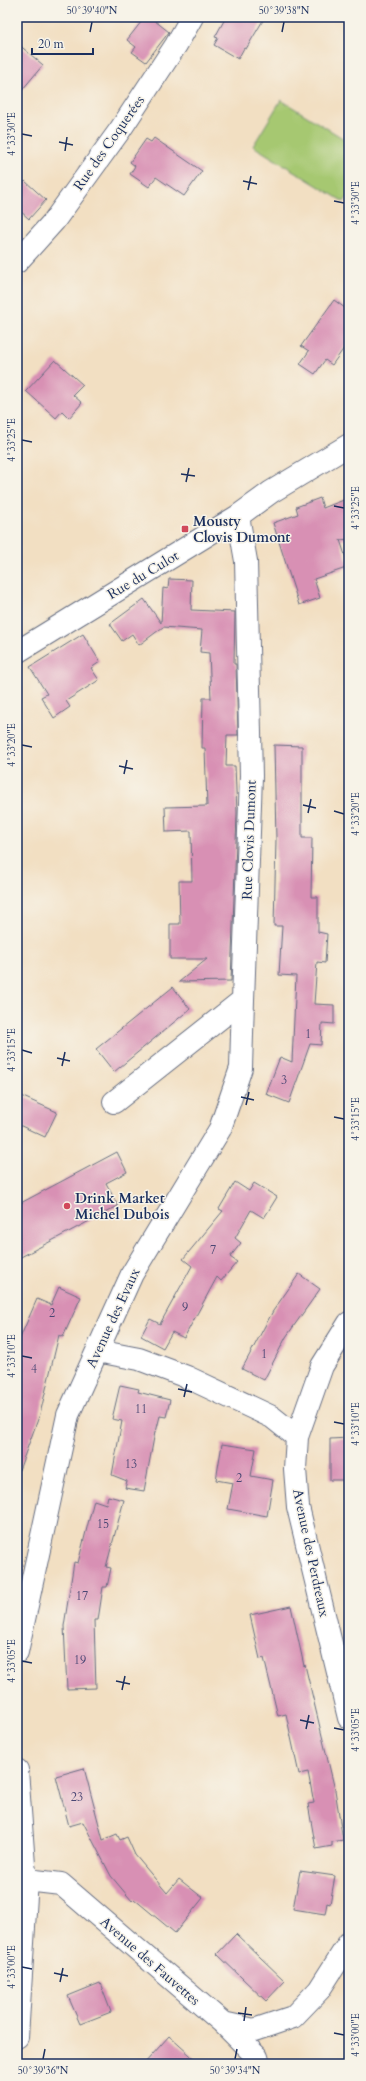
<svg xmlns="http://www.w3.org/2000/svg" width="366" height="2081" font-family="Cardo,serif">
	<style>
		.green { fill: #a6c871; stroke: #607c68 }
		.building { fill: #d890b4 }
		.lines { fill: none; stroke-linecap: round; stroke-linejoin: round }
		.minor-casing { stroke: #666d81; stroke-width: 24 }
		.tertiary-casing { stroke: #666d81; stroke-width: 24 }
		.minor { stroke: #fff; stroke-width: 22 }
		.tertiary { stroke: #fff; stroke-width: 22 }
		.ticks { fill: none; stroke: #1b2f5e; stroke-width: 1.5 }
		.poi-dot { fill: #d1495b; stroke: #f7f3e8; stroke-width: 1.5 }
		.labels { text-anchor: middle; dominant-baseline: central; stroke-width: 3; stroke-linejoin: round; paint-order: stroke }
		.number-label { font-size: 12px; fill: #4a4774 }
		.street-label { font-size: 14px; fill: #1b2f5e; stroke: #f7f3e8 }
		.poi-label { font-size: 14px; font-weight: bold; fill: #1b2f5e; stroke: #f7f3e8; text-anchor: start }
		.neatline { fill: none; stroke: #1b2f5e; stroke-width: 1.5 }
		.ticks-label { font-size: 10px; text-anchor: middle; fill: #1b2f5e }
	</style>
	<rect width="100%" height="100%" fill="#f7f3e8"/>
	<filter id="ink" filterUnits="userSpaceOnUse"><feTurbulence type="fractalNoise" baseFrequency=".025" numOctaves="2"/><feDisplacementMap in="SourceGraphic" scale="8" xChannelSelector="R" yChannelSelector="G"/><feConvolveMatrix kernelMatrix="1 2 1 2 8 2 1 2 1" color-interpolation-filters="sRGB"/></filter>
	<filter id="wash" filterUnits="userSpaceOnUse"><feTurbulence type="fractalNoise" baseFrequency=".012" numOctaves="4" result="noise"/><feDisplacementMap in="SourceGraphic" scale="16" xChannelSelector="R" yChannelSelector="G"/><feGaussianBlur stdDeviation="0.9" result="paint"/><feColorMatrix in="noise" values="0 0 0 0 0 0 0 0 0 0 0 0 0 0 0 0 0 1.4 0 .05"/><feComposite in="paint" operator="in"/></filter>
	<g filter="url(#wash)">
		<rect width="100%" height="100%" fill="#f2dfc2"/>
		<path class="green" d="M281,100L349,142V195L344,202L253,146Z"/>
		<g id="blocks">
			<path class="building" d="M145,17H150L169,32L146,62L132,52L136,47L127,40Z
				M226,17H265L246,49L244,48L238,59L214,45L218,38L215,37Z
				M17,43L43,65L17,96Z
				M154,138L202,171L184,196L156,177L149,187L130,174L135,166L130,162L146,139L151,142Z
				M25,181L46,200L29,219L17,208V190Z
				M334,300L349,311V341L332,365L325,360L315,374L300,364L309,351L301,346Z
				M55,360L83,385L73,395L82,403L69,418L62,411L56,418L26,391Z
				M320,498L323,508L349,498V539L340,540L349,567L314,579L320,598L299,605L273,523L298,514L296,507Z
				M169,579L192,580L191,610L235,612L234,664H236L238,735H227L226,766H235L237,813L231,981L179,982L207,959H170V924H180L179,881H192L191,831L166,832L165,807L207,806L205,748H202L203,698H211L209,653L200,652L202,630L163,627L139,645L132,634L122,641L110,624L144,599L161,623L163,588L168,589Z
				M83,634L100,662L91,668L99,680L66,701L70,707L54,718L41,697L47,694L30,667Z
				M274,745L302,746V838H312L311,897H318V932L327,934L325,963L317,962L314,1004L334,1005V1024L322,1023L321,1045L310,1044L289,1103L266,1094L280,1057L292,1062L296,976L279,975L282,926H274L276,839Z
				M173,987L190,1009L114,1072L96,1049Z
				M21,1096L57,1112L45,1137L17,1124V1105Z
				M117,1152L127,1172L106,1183L118,1206L17,1259V1205Z
				M235,1182L249,1191L254,1183L277,1197L264,1218L251,1210L235,1238L241,1243L230,1257L237,1262L221,1281L217,1277L184,1338L172,1332L163,1348L141,1336L150,1319L160,1324L192,1266L183,1259L223,1211L219,1209Z
				M299,1274L320,1289L286,1337L264,1380L242,1369L273,1311Z
				M59,1287L81,1297L63,1337L59,1335L40,1414L19,1470H17V1345L37,1299L51,1305Z
				M120,1385L139,1389L138,1392L170,1400L166,1417L160,1416L156,1432H155L144,1491L125,1488L127,1481L112,1475L122,1421L112,1419Z
				M349,1438V1480H330V1439Z
				M222,1444L256,1449L251,1476L273,1480L267,1516L228,1509L233,1483L216,1480Z
				M108,1496L124,1500L106,1567L111,1568L107,1587H103L98,1620H94L96,1688L67,1689L64,1626L74,1562L78,1563L94,1500L106,1504Z
				M291,1606L304,1666L305,1665L335,1790L343,1840L332,1842V1846L316,1849L308,1804L314,1803L308,1772L299,1774L286,1714L278,1716L264,1658L260,1659L250,1615Z
				M84,1768L103,1840L117,1834L120,1840L127,1837L135,1855L167,1893L179,1879L203,1898L175,1933L134,1899L132,1901L111,1876L83,1822L69,1826L56,1776Z
				M300,1871L335,1876L330,1904L327,1903L325,1914L293,1909Z
				M236,1934L285,1981L266,2001L217,1954Z
				M100,1983L111,2012L80,2024L68,1996Z
				M169,2036L200,2064H144Z"/>
		</g>
	</g>
	<g filter="url(#ink)">
		<use href="#blocks" fill-opacity="0" stroke="#666d81" stroke-width="1"/>
		<g class="lines">
			<defs>
				<path id="minor" d="M17,652L238,516L271,492L349,445
					M114,1102L243,1000L251,776L246,561L238,516
					M97,1351L139,1359L187,1377L272,1417L297,1437L295,1469L298,1507L349,1718
					M297,1437L322,1366L349,1323
					M17,1652L68,1415L132,1274L220,1129L241,1068L243,1000
					M17,1770L24,1865L27,1880L17,2037
					M27,1880L61,1884L223,2023L257,2057L259,2064
					M223,2023L254,2030L293,2017L319,1990L349,1943"/>
				<path id="tertiary" d="M17,262L54,221L120,130L176,45L192,17"/>
			</defs>
			<use href="#minor" class="minor-casing"/>
			<use href="#tertiary" class="tertiary-casing"/>
			<use href="#minor" class="minor"/>
			<use href="#tertiary" class="tertiary"/>
		</g>
	</g>
	<path class="ticks" d="M90,32L92,22M282,32L284,22M22,134L32,136M59,142L73,145M65,151L67,137M243,181L257,184M248,190L251,176M334,201L344,203M22,440L32,442M181,474L195,476M186,482L189,468M334,506L344,508M22,745L32,747M119,766L133,769M124,774L127,760M303,805L316,808M334,811L344,814M308,813L311,799M22,1050L32,1053M57,1058L70,1061M62,1066L65,1052M241,1097L254,1100M246,1105L249,1092M334,1117L344,1119M22,1356L32,1358M178,1389L192,1392M184,1397L187,1384M334,1422L344,1424M22,1661L32,1663M116,1681L130,1684M122,1690L125,1676M300,1720L314,1723M334,1728L344,1730M306,1729L309,1715M22,1967L32,1969M54,1973L68,1976M60,1982L63,1968M238,2013L252,2015M244,2021L246,2007M334,2033L344,2035M43,2059L45,2049M235,2059L237,2049"/>
	<g class="poi-dot">
		<rect x="181" y="525" width="8" height="8" rx="2"/>
		<circle cx="67" cy="1206" r="4"/>
	</g>
	<g class="labels">
		<g class="number-label">
			<text x="308" y="1034">1</text>
			<text x="284" y="1080">3</text>
			<text x="213" y="1250">7</text>
			<text x="185" y="1307">9</text>
			<text x="52" y="1313">2</text>
			<text x="264" y="1354">1</text>
			<text x="34" y="1369">4</text>
			<text x="141" y="1409">11</text>
			<text x="131" y="1464">13</text>
			<text x="239" y="1478">2</text>
			<text x="103" y="1524">15</text>
			<text x="82" y="1596">17</text>
			<text x="80" y="1660">19</text>
			<text x="77" y="1797">23</text>
		</g>
		<g class="street-label">
			<text transform="translate(109 143) rotate(-55)">Rue des Coquerées</text>
			<text transform="translate(143 575) rotate(-31)">Rue du Culot</text>
			<text transform="translate(249 840) rotate(-88)">Rue Clovis Dumont</text>
			<text transform="translate(113 1318) rotate(-65)">Avenue des Evaux</text>
			<text transform="translate(311 1553) rotate(78)">Avenue des Perdreaux</text>
			<text transform="translate(150 1961) rotate(41)">Avenue des Fauvettes</text>
		</g>
		<g class="poi-label">
			<text x="193" y="521">Mousty<tspan x="193" dy="16">Clovis Dumont</tspan></text>
			<text x="75" y="1198">Drink Market<tspan x="75" dy="16">Michel Dubois</tspan></text>
		</g>
	</g>
	<rect width="366" height="2081" fill="none" stroke="#f7f3e8" stroke-width="44"/>
	<path d="M32 48v6h61v-6" fill="none" stroke="#1b2f5e" stroke-width="2"/>
	<text x="38" y="48" font-size="12" fill="#1b2f5e" stroke="#f7f3e8" stroke-width="3" paint-order="stroke">20 m</text>
	<rect x="22" y="22" width="322" height="2037" class="neatline"/>
	<g class="ticks-label">
		<text x="92" y="14">50°39'40"N</text>
		<text x="284" y="14">50°39'38"N</text>
		<text transform="translate(11 134) rotate(-90)" y="4">4°33'30"E</text>
		<text transform="translate(355 203) rotate(-90)" y="4">4°33'30"E</text>
		<text transform="translate(11 440) rotate(-90)" y="4">4°33'25"E</text>
		<text transform="translate(355 508) rotate(-90)" y="4">4°33'25"E</text>
		<text transform="translate(11 745) rotate(-90)" y="4">4°33'20"E</text>
		<text transform="translate(355 814) rotate(-90)" y="4">4°33'20"E</text>
		<text transform="translate(11 1050) rotate(-90)" y="4">4°33'15"E</text>
		<text transform="translate(355 1119) rotate(-90)" y="4">4°33'15"E</text>
		<text transform="translate(11 1356) rotate(-90)" y="4">4°33'10"E</text>
		<text transform="translate(355 1424) rotate(-90)" y="4">4°33'10"E</text>
		<text transform="translate(11 1661) rotate(-90)" y="4">4°33'05"E</text>
		<text transform="translate(355 1730) rotate(-90)" y="4">4°33'05"E</text>
		<text transform="translate(11 1967) rotate(-90)" y="4">4°33'00"E</text>
		<text transform="translate(355 2035) rotate(-90)" y="4">4°33'00"E</text>
		<text x="43" y="2074">50°39'36"N</text>
		<text x="235" y="2074">50°39'34"N</text>
	</g>
</svg>
